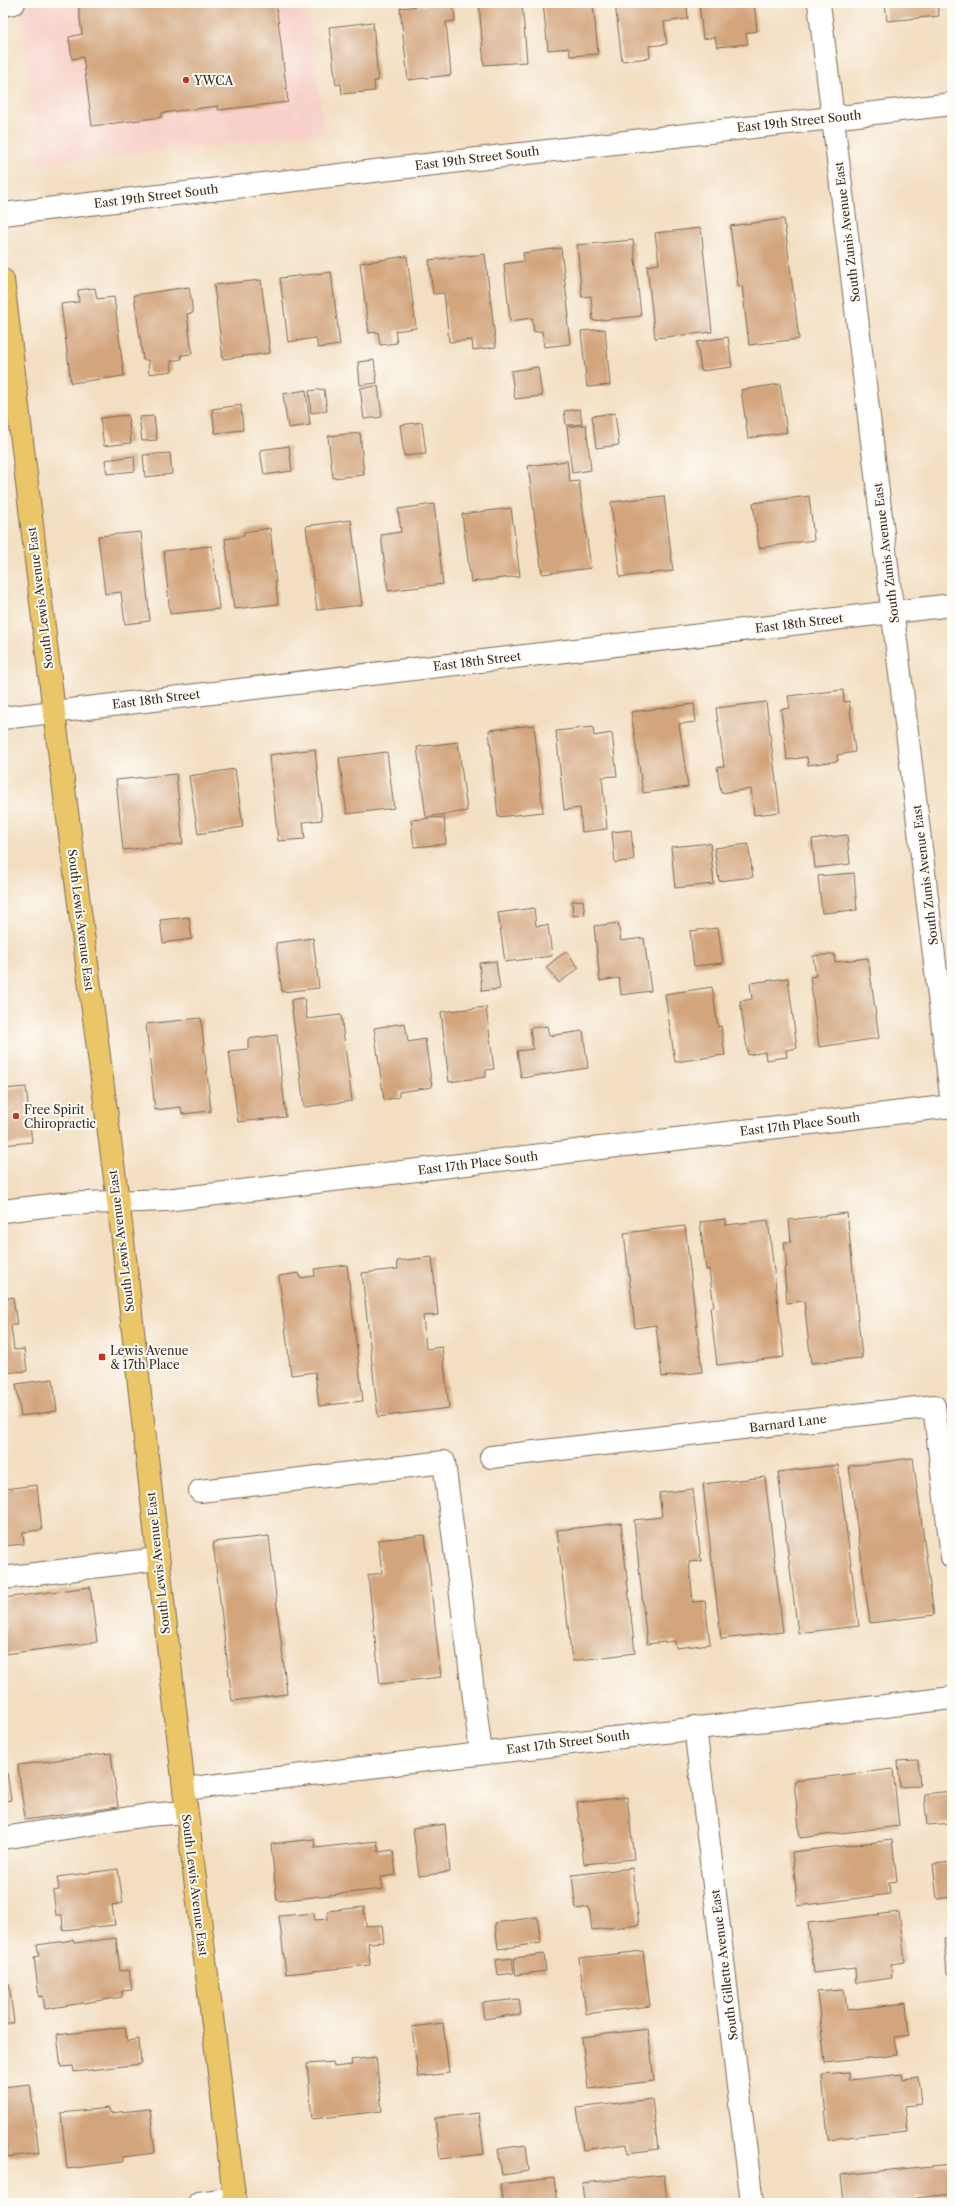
<svg xmlns="http://www.w3.org/2000/svg" width="955" height="2206" font-family="'Libre Caslon Text',serif">
	<style>
		.built { fill: #f7d1c9 }
		.building { fill: #d3a57d }
		.lines { fill: none; stroke-linecap: round; stroke-linejoin: round }
		.minor-casing { stroke: #7b6957; stroke-width: 24 }
		.major-casing { stroke: #7b6957; stroke-width: 24 }
		.minor { stroke: #fff; stroke-width: 22 }
		.major { stroke: #ebc669; stroke-width: 22 }
		.poi-dot { fill: #c8321e; stroke: #fdfcf7; stroke-width: 1.5 }
		.labels { text-anchor: middle; dominant-baseline: central; stroke-width: 4; stroke-linejoin: round; paint-order: stroke }
		.poi-label { font-size: 12px; fill: #3b2a1e; stroke: #fdfcf7; text-anchor: start }
		.street-label { font-size: 12px; fill: #3b2a1e; stroke: #fdfcf7 }
	</style>
	<rect width="100%" height="100%" fill="#fdfcf7"/>
	<filter id="ink" filterUnits="userSpaceOnUse"><feTurbulence type="fractalNoise" baseFrequency=".025" numOctaves="2"/><feDisplacementMap in="SourceGraphic" scale="8" xChannelSelector="R" yChannelSelector="G"/><feConvolveMatrix kernelMatrix="1 2 1 2 8 2 1 2 1" color-interpolation-filters="sRGB"/></filter>
	<filter id="wash" filterUnits="userSpaceOnUse"><feTurbulence type="fractalNoise" baseFrequency=".012" numOctaves="4" result="noise"/><feDisplacementMap in="SourceGraphic" scale="16" xChannelSelector="R" yChannelSelector="G"/><feGaussianBlur stdDeviation="0.9" result="paint"/><feColorMatrix in="noise" values="0 0 0 0 0 0 0 0 0 0 0 0 0 0 0 0 0 1.4 0 .05"/><feComposite in="paint" operator="in"/></filter>
	<g filter="url(#wash)">
		<rect width="100%" height="100%" fill="#f3dec1"/>
		<path class="built" d="M19,3H307L324,133L39,165Z"/>
		<g id="blocks">
			<path class="building" d="M78,3H276L288,102L218,110V106L162,113V117L92,126L83,57L72,59L69,37L82,34Z
				M445,3H453L455,21L446,22L451,75L408,80L400,8Z
				M479,3H522L527,62L484,65Z
				M543,3H593L598,54L570,56L569,48L548,50Z
				M615,3H687L688,19L664,22L667,44L649,46L650,58L622,61Z
				M699,3H754L757,31L746,33L748,44L717,47L715,37L703,39Z
				M885,3H937L939,16L887,21Z
				M373,22L378,81H374L375,91L342,94L341,84L336,85L329,27Z
				M784,219L799,339L749,345L742,285L738,286L730,226Z
				M701,228L712,332L655,338L647,266L659,264L655,233Z
				M633,240L641,316L593,321L591,296L582,297L577,245Z
				M561,248L569,317H567L570,344L544,347L542,331L534,332L532,318L510,321L504,264L524,261L523,253Z
				M485,254L496,347L473,350L472,340L449,342L444,293L433,294L429,260Z
				M407,256L416,328L395,331L397,343L380,345L378,332L369,333L360,263Z
				M331,272L340,345L318,348L316,338L288,342L280,278Z
				M261,280L270,353L223,359L214,285Z
				M189,287L193,313L187,314L192,354L181,355L182,359L171,361L172,371L149,374L148,360H143L134,295Z
				M95,288L97,299L114,297L124,376L71,383L61,304L79,302L78,290Z
				M605,329L610,385L587,387L581,331Z
				M728,337L732,367L701,371L697,342Z
				M374,360L377,383L360,385L358,362Z
				M538,367L542,396L515,399L511,371Z
				M780,384L787,432L748,438L741,390Z
				M378,386L382,417L364,419L360,388Z
				M324,389L327,411L311,413L309,391Z
				M306,390L310,425L288,428L283,394Z
				M241,405L243,430L215,433L212,409Z
				M580,409L582,424L566,425L564,411Z
				M615,413L619,445L596,448L592,416Z
				M128,415L131,443L104,446L100,418Z
				M154,416L157,440L142,441L139,417Z
				M422,422L426,454L404,456L400,425Z
				M586,425L591,470L572,473L567,427Z
				M360,433L364,475L333,478L328,436Z
				M289,446L292,471L264,475L260,450Z
				M170,453L172,474L145,477L143,455Z
				M134,456L135,471L107,474L105,460Z
				M567,461L570,482L579,481L591,568L542,574L528,466Z
				M664,496L673,571L620,577L611,502Z
				M809,496L814,540L759,548L753,503Z
				M434,504L443,584L388,591L381,535L401,532L398,509Z
				M511,508L520,576L471,582L462,514Z
				M351,520L362,605L317,610L306,526Z
				M270,528L278,604L234,609L225,539L244,536V532Z
				M141,532L150,621L125,624L121,592L105,594L98,536Z
				M212,546L219,609L170,614L164,551Z
				M843,690L844,702L849,701L855,752L837,755L838,761L808,765L807,757L787,760L781,709L790,708L788,696Z
				M766,702L780,812L754,815L751,789L721,793L717,767L724,766L716,708Z
				M694,704L696,722L679,724L688,787L643,793L631,712Z
				M534,725L543,812L498,817L489,730Z
				M593,727L594,736L612,733L617,776L602,777L607,829L582,832L580,808L564,810L556,731Z
				M458,742L467,811L426,817L417,747Z
				M315,749L322,820L303,822L305,839L278,841L269,755Z
				M387,752L394,808L347,814L339,758Z
				M235,769L243,827L198,834L189,776Z
				M176,774L183,844L123,850L116,780Z
				M444,817L446,844L414,847L411,820Z
				M631,830L634,860L615,863L612,832Z
				M847,835L850,864L815,868L812,839Z
				M710,843L714,884L675,888L671,847Z
				M748,844L753,877L719,881L714,848Z
				M854,873L857,910L822,913L818,876Z
				M583,900L585,915L573,916L572,901Z
				M534,908L536,926L548,925L552,956L505,962L498,913Z
				M189,917L192,939L163,943L160,920Z
				M618,923L621,941L644,938L651,991L621,995L619,978L600,981L594,926Z
				M718,928L723,963L694,966L690,931Z
				M313,938L319,988L282,992L276,943Z
				M566,951L579,968L559,983L546,967Z
				M834,954L835,962L868,958L879,1038L819,1047L810,977L816,976L813,956Z
				M496,961L500,989L482,991L479,963Z
				M788,978L797,1048L786,1050L787,1057L766,1060L765,1052L748,1055L740,1001L752,999L750,983Z
				M712,987L718,1027L721,1026L725,1055L675,1062L665,994Z
				M304,998L307,1019L341,1015L352,1101L304,1107L291,1000Z
				M486,1007L494,1069L486,1070V1077L449,1082L441,1012Z
				M201,1018L211,1111L182,1114L181,1107L155,1110L146,1024Z
				M405,1023L408,1042L425,1039L432,1087L399,1092V1097L384,1100L374,1028Z
				M547,1026L549,1036L583,1031L588,1068L521,1078L517,1051L533,1049L530,1028Z
				M277,1035L286,1117L238,1122L229,1051L248,1049V1039Z
				M26,1087L32,1142L3,1145V1089Z
				M948,1188H952V1219H951Z
				M847,1213L862,1358L811,1363L804,1301L787,1303L784,1268L787,1267L784,1242H791L789,1220Z
				M726,1219V1225L768,1220L784,1357L717,1365L710,1307H714L709,1269L706,1270L700,1222Z
				M685,1226L702,1372L662,1377L656,1325L635,1328L624,1233Z
				M432,1257L438,1315L423,1316L426,1349L442,1347L449,1408L378,1417L362,1273L398,1269L397,1261Z
				M347,1265L363,1401L319,1406L315,1372L291,1375L279,1276L299,1273L300,1278L315,1276L314,1269Z
				M13,1297L17,1325H11L14,1350L24,1349L27,1371L3,1373V1299Z
				M53,1379L57,1411L21,1416L16,1384Z
				M913,1458L934,1615L870,1623L849,1466Z
				M838,1465L859,1626L798,1633L778,1472Z
				M765,1477L783,1632L721,1639L703,1484Z
				M37,1485L42,1530L23,1532L24,1544L3,1546V1489Z
				M693,1489L701,1561L689,1562L693,1602L705,1601L710,1644L676,1648L675,1641L647,1644L634,1520L662,1517L659,1493Z
				M621,1523L635,1653L572,1661L557,1530Z
				M425,1535L441,1677L380,1684L368,1575L382,1573L378,1540Z
				M269,1536L287,1694L232,1701L213,1542Z
				M90,1587L97,1642L5,1654L3,1598Z
				M3,1745L11,1800L3,1801Z
				M111,1753L118,1807L25,1820L18,1765Z
				M918,1760L920,1786L900,1787L898,1761Z
				M893,1769L899,1826L800,1838L794,1781Z
				M952,1791V1823L927,1825L924,1794Z
				M627,1797L634,1859L584,1864L577,1803Z
				M445,1824L450,1872L419,1876L413,1828Z
				M314,1839L315,1848L377,1841L379,1852L393,1850L396,1875L381,1877L383,1889L277,1901L271,1844Z
				M892,1840L897,1881L889,1882L890,1894L798,1906L792,1852Z
				M952,1862V1897L937,1899L933,1864Z
				M632,1868L639,1925L592,1930L589,1907L576,1909L572,1875Z
				M118,1869L123,1903L112,1905L115,1925L63,1930L62,1915H56L53,1891L59,1890L57,1877Z
				M364,1907L366,1926L382,1925L384,1942L368,1943L370,1965L286,1974L279,1916L314,1913L315,1920L328,1919L327,1911Z
				M899,1912L905,1962L891,1964L892,1978L856,1983L855,1968L814,1973L808,1923Z
				M537,1917L541,1943L498,1949L495,1923Z
				M952,1937V1974H947L944,1938Z
				M116,1938L120,1971L129,1970L132,1990L122,1991V1997L45,2009L43,1996L39,1997L34,1957L39,1956L37,1945L73,1940L74,1943Z
				M643,1951L650,2006L586,2014L579,1958Z
				M544,1954L546,1971L516,1975L514,1958Z
				M512,1958L514,1973L498,1975L496,1960Z
				M9,1983L14,2023L3,2025V1984Z
				M844,1989L847,2010L906,2003L909,2035L894,2037L897,2055L825,2063L817,1991Z
				M519,1999L521,2014L484,2019L482,2003Z
				M443,2023L449,2073L418,2077L412,2027Z
				M125,2027L127,2041L139,2039L141,2064L74,2072L73,2066L61,2067L57,2035Z
				M648,2029L654,2081L588,2089L582,2037Z
				M376,2057L382,2111L312,2119L307,2064L333,2062L334,2067L352,2065L351,2060Z
				M849,2072L850,2080L902,2074L903,2079L918,2077L921,2104L905,2106L908,2131L828,2139L822,2074Z
				M30,2084L39,2153L8,2157L3,2129V2087Z
				M652,2099L658,2149L628,2153L627,2144L583,2150L577,2108Z
				M109,2108L110,2113L150,2109L155,2153L123,2157V2162L67,2169L61,2113Z
				M479,2113L484,2154L440,2159L435,2118Z
				M526,2145L529,2171L502,2175L498,2149Z
				M952,2164V2194L916,2198L917,2203H844L841,2175Z
				M664,2175L667,2203H584L582,2183Z
				M554,2178L557,2203H502L500,2184Z"/>
		</g>
	</g>
	<g filter="url(#ink)">
		<use href="#blocks" fill-opacity="0" stroke="#7b6957" stroke-width="1"/>
		<g class="lines">
			<defs>
				<path id="minor" d="M819,3L952,1104
					M3,5L14,3
					M3,214L952,104
					M3,718L952,605
					M3,1211L60,1204L166,1200L952,1106
					M491,1457L934,1406L952,1557
					M200,1491L444,1462L481,1753
					M3,1578L157,1559
					M695,1727L752,2203
					M184,1789L952,1698
					M3,1838L148,1815L186,1812
					M199,2203L235,2198"/>
				<path id="major" d="M3,280L54,712L122,1232L184,1789L235,2203"/>
			</defs>
			<use href="#minor" class="minor-casing"/>
			<use href="#major" class="major-casing"/>
			<use href="#minor" class="minor"/>
			<use href="#major" class="major"/>
		</g>
	</g>
	<g class="poi-dot">
		<circle cx="186" cy="80" r="4"/>
		<circle cx="16" cy="1116" r="4"/>
		<rect x="98" y="1353" width="8" height="8" rx="2"/>
	</g>
	<g class="labels">
		<g class="poi-label">
			<text x="194" y="80">YWCA</text>
			<text x="24" y="1109">Free Spirit<tspan x="24" dy="14">Chiropractic</tspan></text>
			<text x="110" y="1350">Lewis Avenue<tspan x="110" dy="14">&amp; 17th Place</tspan></text>
		</g>
		<g class="street-label">
			<text transform="translate(799 121) rotate(-6)">East 19th Street South</text>
			<text transform="translate(477 158) rotate(-7)">East 19th Street South</text>
			<text transform="translate(156 196) rotate(-7)">East 19th Street South</text>
			<text transform="translate(847 232) rotate(-97)">South Zunis Avenue East</text>
			<text transform="translate(886 553) rotate(-97)">South Zunis Avenue East</text>
			<text transform="translate(40 598) rotate(-97)">South Lewis Avenue East</text>
			<text transform="translate(799 623) rotate(-7)">East 18th Street</text>
			<text transform="translate(477 661) rotate(-7)">East 18th Street</text>
			<text transform="translate(156 699) rotate(-7)">East 18th Street</text>
			<text transform="translate(925 875) rotate(-97)">South Zunis Avenue East</text>
			<text transform="translate(81 920) rotate(83)">South Lewis Avenue East</text>
			<text transform="translate(800 1124) rotate(-7)">East 17th Place South</text>
			<text transform="translate(478 1163) rotate(-7)">East 17th Place South</text>
			<text transform="translate(121 1241) rotate(-97)">South Lewis Avenue East</text>
			<text transform="translate(788 1423) rotate(-7)">Barnard Lane</text>
			<text transform="translate(158 1563) rotate(-96)">South Lewis Avenue East</text>
			<text transform="translate(568 1742) rotate(-7)">East 17th Street South</text>
			<text transform="translate(195 1885) rotate(83)">South Lewis Avenue East</text>
			<text transform="translate(724 1965) rotate(-97)">South Gillette Avenue East</text>
		</g>
	</g>
	<rect width="955" height="2206" fill="none" stroke="#fdfcf7" stroke-width="16"/>
</svg>
